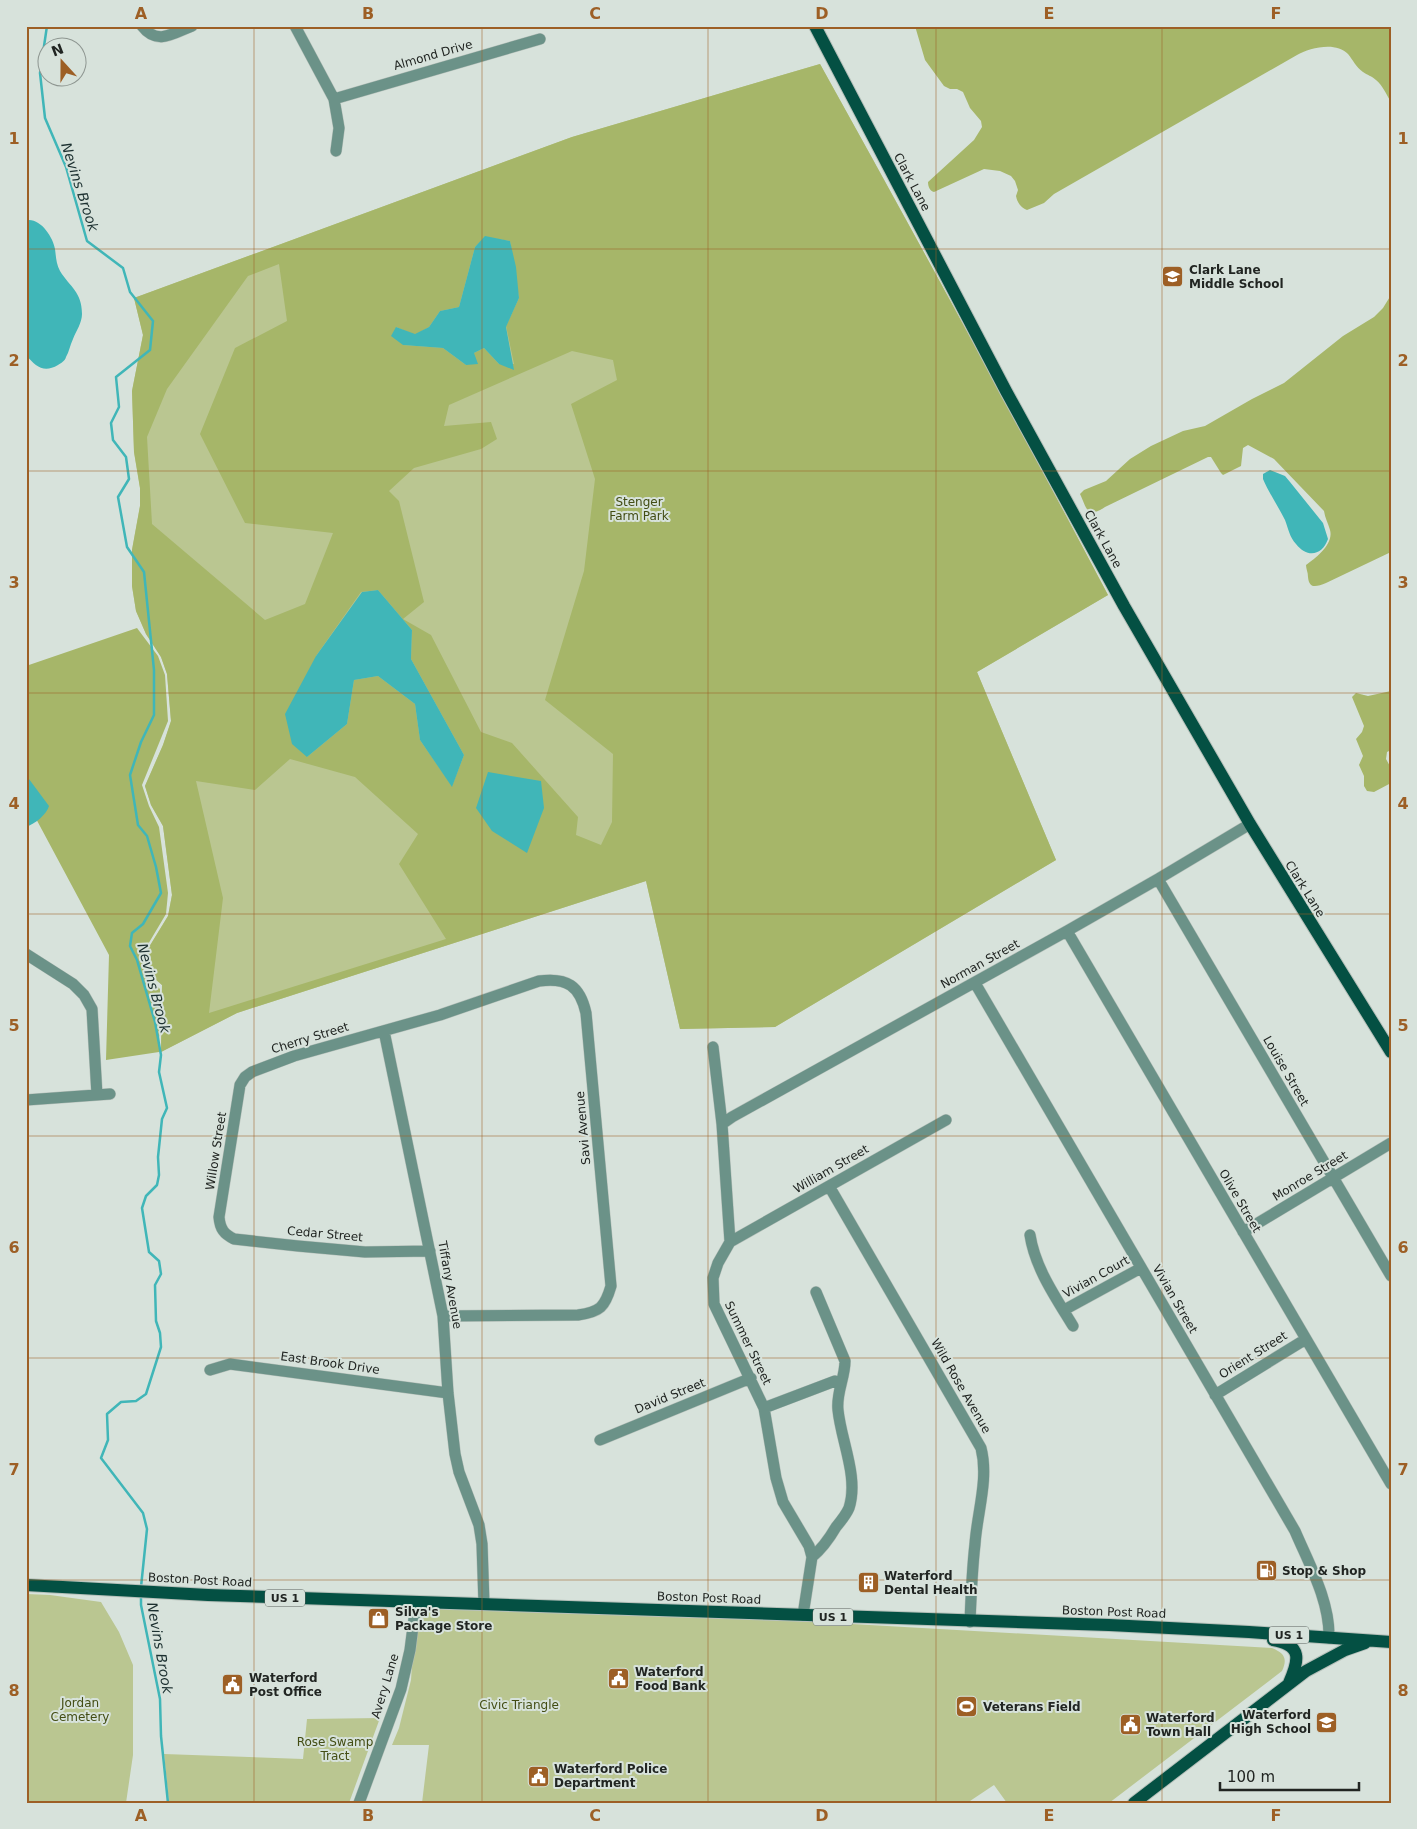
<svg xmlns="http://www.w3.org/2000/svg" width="1417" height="1829" font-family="'DejaVu Sans',sans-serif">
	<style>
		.green { fill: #bac691 }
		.forest { fill: #a6b669; fill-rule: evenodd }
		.water { fill: #40b6b8 }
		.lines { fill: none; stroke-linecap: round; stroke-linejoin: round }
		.stream { stroke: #40b6b8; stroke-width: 2.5 }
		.minor-casing { stroke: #b6c0ba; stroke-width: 12 }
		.major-casing { stroke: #b6c0ba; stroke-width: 14 }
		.minor { stroke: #6b9288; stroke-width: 11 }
		.major { stroke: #045043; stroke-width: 12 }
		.grid { fill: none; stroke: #9d5f25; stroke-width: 1; stroke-opacity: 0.55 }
		.labels { text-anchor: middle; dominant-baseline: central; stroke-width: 4; stroke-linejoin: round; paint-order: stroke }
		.shield { fill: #d7e2db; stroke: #585e5a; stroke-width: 1 }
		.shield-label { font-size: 11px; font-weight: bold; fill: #212522 }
		.street-label { font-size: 12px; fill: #212522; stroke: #d7e2db }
		.poi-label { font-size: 12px; font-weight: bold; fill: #212522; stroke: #d7e2db; text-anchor: start }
		.park-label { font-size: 12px; fill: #434d14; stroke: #d7e2db }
		.water-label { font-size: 14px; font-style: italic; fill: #1c3030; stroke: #d7e2db }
		.neatline { fill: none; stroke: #9d5f25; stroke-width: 2 }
		.grid-label { font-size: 16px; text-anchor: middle; font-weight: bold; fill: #9d5f25 }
	</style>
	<rect width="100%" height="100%" fill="#d7e2db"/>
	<path class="green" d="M820,64C918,240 1014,417 1108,595L977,672L1056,860L775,1027L680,1029L646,881L237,1013L161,1052L162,985L146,971V952L168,916L172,895L163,826L151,805L145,786L163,745L171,721L167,674L161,657L146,634L136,611L132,586V550L140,506V488L134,452L132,391L143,335L134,298L572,137Z
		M26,1594L50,1595L101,1602L119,1632L133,1665V1755L126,1803H26Z
		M416,1603L817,1622L1272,1648C1284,1653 1288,1658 1282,1671L1109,1803H1007L994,1785L967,1803H422L429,1745H392L399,1728L411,1680Z
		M380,1718L349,1803H169L164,1754L303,1759L307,1719Z"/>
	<path class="forest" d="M915,26H1391V102C1386,94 1383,86 1376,80C1372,76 1367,75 1363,72C1356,67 1353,60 1348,54C1336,41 1309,48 1297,55L1054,194L1044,203L1027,210C1021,208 1017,202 1016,196L1018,190L1015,181L1011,176L1000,171L984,169L934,192C930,191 928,187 928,182L974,140L982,127L981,121L970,108L963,92L957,89H950L944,86L925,60Z
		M820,64C918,240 1014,417 1108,595L977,672L1056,860L775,1027L680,1029L646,881L237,1013L161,1052L162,985L146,971V952L168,916L172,895L163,826L151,805L145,786L163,745L171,721L167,674L161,657L146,634L136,611L132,586V550L140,506V488L134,452L132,391L143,335L134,298L572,137ZM485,237L510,241L519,298L506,326L514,364H499L484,348L474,353L466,365L443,348L403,345L396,327L415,335L429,327L440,311L459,307L475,247ZM279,264L287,321L235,348L200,434L245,523L333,533L305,604L265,620L152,524L147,437L167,389L248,276ZM572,351L613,360L617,380L571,404L595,479L584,571L545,700L613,754L612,822L601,845L576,835L578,817L512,743L481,732L431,635L403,619L424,602L399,501L389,491L414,468L481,449L497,439L491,422L444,426L449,405ZM378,590L412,630L411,659L464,755L452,786L420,740L415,704L378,676L354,680L347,724L307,757L316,656L361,592ZM290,759L355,777L418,834L399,864L446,939L209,1013L223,898L196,781L255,790Z
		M1391,295V552L1326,583C1316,587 1309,589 1308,577C1308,572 1306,569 1306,565C1316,558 1334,544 1330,530C1328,523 1325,518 1324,511L1274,459L1248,445L1243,448L1241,466L1223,475L1221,473L1211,457H1208L1105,507C1087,519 1087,509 1080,494L1084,490L1106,481L1130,459L1151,446L1183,431L1205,426L1252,399L1284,383L1343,336L1374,317L1383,308Z
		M137,628L158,656L165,675L168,721L142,785L149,806L159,827L168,893L166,914L144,951V974L160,989L159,1052L106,1060L109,955L26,800V666Z
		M1391,691V750L1387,752L1386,759L1391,768V783L1374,792L1367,791L1364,786V776L1359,765L1363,756L1356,739L1362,732L1364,726L1352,697L1356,693L1368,696Z"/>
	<path class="water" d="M28,220C41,219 53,237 55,249C56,256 56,264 60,271C70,287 82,292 82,314C82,323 76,331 73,339C70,345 69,352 66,357C65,361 61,363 58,365C44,373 36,367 26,355V221Z
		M485,236L510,241L516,267L519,298L506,327L514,370L499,364L484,348L474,353L478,364L466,365L443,348L403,345L391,336L396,327L415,334L429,327L440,311L459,307L475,247Z
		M1270,470L1285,476L1290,482L1323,523L1328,539C1322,556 1307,558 1296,544C1290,538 1288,528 1285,520C1278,506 1269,493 1263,479V474Z
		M378,590L412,630L411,659L464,755L452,787L420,740L415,704L378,676L354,680L347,724L307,757L292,744L285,714L316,656L362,592Z
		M488,772L541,781L544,808L527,853L492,831L476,808Z
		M26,775L49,806C47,814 35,824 26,827Z"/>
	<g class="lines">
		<path class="stream" d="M47,26L40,73L45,118L66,167L87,241L123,268L130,292L153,321L150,350L116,377L119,407L111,423L113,440L126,457L129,479L118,497L127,547L144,572L154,670V715L141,742L130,775L138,825L147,836L156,867L161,893L143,924L132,933L130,946L137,960L155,1022L161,1055L159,1072L167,1108L162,1119L158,1157L159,1175L157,1185L146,1196L142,1208L149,1252L159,1261L161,1274L155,1285L156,1321L160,1333L161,1347L146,1394L136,1401L121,1402L107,1414L108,1440L101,1458L143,1513L147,1529L141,1587
			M141,1595V1605L160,1699L161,1736L168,1803"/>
		<defs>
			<path id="minor" d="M142,26C157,46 174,33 192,26
				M295,26L334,99L339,128L336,151
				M334,99L540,39
				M1158,879L1391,1276
				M1067,931L1391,1484
				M26,954L73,984L84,995L92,1009L97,1095
				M975,983L1295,1531C1309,1564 1330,1601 1329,1638
				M384,1031L443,1316L448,1393L455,1454L459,1472L479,1525L482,1544L484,1604
				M713,1047L722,1124L730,1242L718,1263L713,1278L714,1304L764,1408L776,1478L783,1502L809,1546L812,1557L803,1615
				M26,1100L110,1094
				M722,1124L732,1117L1067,931L1158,879L1250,824
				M829,1186L981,1448C989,1479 977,1513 975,1544C972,1570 971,1596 970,1622
				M1243,1232L1391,1143
				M1030,1235C1035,1268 1056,1298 1073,1326
				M730,1242L946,1120
				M430,1251L365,1252L298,1246L234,1239C224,1234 220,1229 219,1217L240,1085L245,1077L252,1072L294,1056L440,1015L539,981C567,977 580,986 586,1013L611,1286C605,1307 600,1312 578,1315L443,1316
				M1064,1310L1141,1268
				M210,1370L230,1364L448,1393
				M1215,1395L1306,1339
				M764,1408L835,1381L841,1384
				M600,1440L751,1378
				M812,1557C823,1548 829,1539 836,1527C841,1521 846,1515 849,1508C859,1477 841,1441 838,1410C836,1393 845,1378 845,1361L816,1292
				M359,1803L401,1689L410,1650L416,1603"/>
			<path id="major" d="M815,26L1006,391L1124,606L1250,824L1391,1052
				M26,1585L208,1595L1109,1625L1249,1632L1391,1642
				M1273,1640C1303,1645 1299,1660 1289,1683
				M1134,1803L1306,1671L1345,1650L1365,1643"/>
		</defs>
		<use href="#minor" class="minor-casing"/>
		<use href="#major" class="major-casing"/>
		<use href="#minor" class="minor"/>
		<use href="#major" class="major"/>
	</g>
	<path class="grid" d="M254,26V1803M482,26V1803M708,26V1803M936,26V1803M1162,26V1803M26,249H1391M26,471H1391M26,693H1391M26,914H1391M26,1136H1391M26,1358H1391M26,1580H1391"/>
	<defs>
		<symbol id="school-square" viewBox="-11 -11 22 22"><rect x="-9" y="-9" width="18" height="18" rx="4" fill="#9d5f25" stroke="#d7e2db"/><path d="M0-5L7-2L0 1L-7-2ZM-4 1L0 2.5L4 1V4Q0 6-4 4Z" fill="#fff"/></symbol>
		<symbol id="fuel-square" viewBox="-11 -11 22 22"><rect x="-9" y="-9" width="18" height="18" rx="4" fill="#9d5f25" stroke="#d7e2db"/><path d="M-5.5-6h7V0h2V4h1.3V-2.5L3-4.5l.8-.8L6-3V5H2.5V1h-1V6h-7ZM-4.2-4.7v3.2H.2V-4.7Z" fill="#fff"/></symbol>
		<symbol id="building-square" viewBox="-11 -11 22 22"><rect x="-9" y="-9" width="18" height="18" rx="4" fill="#9d5f25" stroke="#d7e2db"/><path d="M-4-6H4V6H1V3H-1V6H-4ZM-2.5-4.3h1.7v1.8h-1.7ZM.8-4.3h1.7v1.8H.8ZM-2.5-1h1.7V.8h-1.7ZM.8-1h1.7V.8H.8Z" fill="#fff"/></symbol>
		<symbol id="shop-square" viewBox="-11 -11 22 22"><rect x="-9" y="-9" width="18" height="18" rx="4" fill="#9d5f25" stroke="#d7e2db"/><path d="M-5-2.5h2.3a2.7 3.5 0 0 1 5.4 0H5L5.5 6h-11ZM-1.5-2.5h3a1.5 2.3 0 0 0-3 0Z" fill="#fff"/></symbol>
		<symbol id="civic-square" viewBox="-11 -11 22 22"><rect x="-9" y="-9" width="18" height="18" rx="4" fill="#9d5f25" stroke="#d7e2db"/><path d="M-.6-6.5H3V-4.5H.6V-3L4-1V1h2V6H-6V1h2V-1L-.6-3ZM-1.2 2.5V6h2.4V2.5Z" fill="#fff"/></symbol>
		<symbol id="stadium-square" viewBox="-11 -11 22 22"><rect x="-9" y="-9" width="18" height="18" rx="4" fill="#9d5f25" stroke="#d7e2db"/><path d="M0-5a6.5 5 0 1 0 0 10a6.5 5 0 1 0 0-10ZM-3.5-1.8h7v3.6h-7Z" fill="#fff"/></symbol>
	</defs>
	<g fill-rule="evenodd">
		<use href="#school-square" x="1160" y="264" width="25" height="25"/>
		<use href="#fuel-square" x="1254" y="1558" width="25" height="25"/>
		<use href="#building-square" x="856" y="1570" width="25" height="25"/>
		<use href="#shop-square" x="366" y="1606" width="25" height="25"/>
		<use href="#civic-square" x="606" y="1666" width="25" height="25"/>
		<use href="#civic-square" x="220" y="1672" width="25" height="25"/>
		<use href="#stadium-square" x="954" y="1694" width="25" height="25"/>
		<use href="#school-square" x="1314" y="1710" width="25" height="25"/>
		<use href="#civic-square" x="1118" y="1712" width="25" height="25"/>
		<use href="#civic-square" x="526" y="1764" width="25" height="25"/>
	</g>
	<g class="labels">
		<g class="shield">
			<rect x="265" y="1589.5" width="40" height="17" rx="4"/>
			<rect x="813" y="1608.5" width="40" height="17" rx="4"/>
			<rect x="1269" y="1626.5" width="40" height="17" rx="4"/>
		</g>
		<g class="shield-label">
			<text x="285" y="1598">US 1</text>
			<text x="833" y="1617">US 1</text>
			<text x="1289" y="1635">US 1</text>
		</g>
		<g class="street-label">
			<text transform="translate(433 55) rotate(-16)">Almond Drive</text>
			<text transform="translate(912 182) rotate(62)">Clark Lane</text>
			<text transform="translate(1103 539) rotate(61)">Clark Lane</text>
			<text transform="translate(1305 889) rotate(58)">Clark Lane</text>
			<text transform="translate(980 964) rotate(-29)">Norman Street</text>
			<text transform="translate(310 1038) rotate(-17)">Cherry Street</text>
			<text transform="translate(1286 1071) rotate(60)">Louise Street</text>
			<text transform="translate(583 1128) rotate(-95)">Savi Avenue</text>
			<text transform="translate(216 1151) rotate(-81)">Willow Street</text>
			<text transform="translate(831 1169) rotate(-30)">William Street</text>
			<text transform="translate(1310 1176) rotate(-31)">Monroe Street</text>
			<text transform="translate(1240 1201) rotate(60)">Olive Street</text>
			<text transform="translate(325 1234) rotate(5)">Cedar Street</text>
			<text transform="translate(1096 1277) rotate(-29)">Vivian Court</text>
			<text transform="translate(450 1285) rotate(80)">Tiffany Avenue</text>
			<text transform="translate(1175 1299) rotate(60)">Vivian Street</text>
			<text transform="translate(748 1343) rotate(64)">Summer Street</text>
			<text transform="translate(1253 1355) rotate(-32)">Orient Street</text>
			<text transform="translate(330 1363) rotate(8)">East Brook Drive</text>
			<text transform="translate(961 1386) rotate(60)">Wild Rose Avenue</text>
			<text transform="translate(670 1396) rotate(-22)">David Street</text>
			<text transform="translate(200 1580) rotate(3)">Boston Post Road</text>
			<text transform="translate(709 1598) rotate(2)">Boston Post Road</text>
			<text transform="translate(1114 1612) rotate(2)">Boston Post Road</text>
			<text transform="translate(385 1686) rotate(-73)">Avery Lane</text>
		</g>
		<g class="poi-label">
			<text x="1189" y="270">Clark Lane<tspan x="1189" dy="14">Middle School</tspan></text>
			<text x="1282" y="1571">Stop &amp; Shop</text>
			<text x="884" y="1576">Waterford<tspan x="884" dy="14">Dental Health</tspan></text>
			<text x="395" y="1612">Silva's<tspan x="395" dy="14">Package Store</tspan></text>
			<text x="635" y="1672">Waterford<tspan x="635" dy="14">Food Bank</tspan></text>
			<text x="249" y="1678">Waterford<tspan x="249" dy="14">Post Office</tspan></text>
			<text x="983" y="1707">Veterans Field</text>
			<text x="1311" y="1715" text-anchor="end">Waterford<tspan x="1311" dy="14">High School</tspan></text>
			<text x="1146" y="1718">Waterford<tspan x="1146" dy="14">Town Hall</tspan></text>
			<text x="554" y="1769">Waterford Police<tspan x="554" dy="14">Department</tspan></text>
		</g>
		<g class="park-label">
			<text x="639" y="502">Stenger<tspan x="639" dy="14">Farm Park</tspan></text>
			<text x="80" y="1703">Jordan<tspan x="80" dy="14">Cemetery</tspan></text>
			<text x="519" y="1705">Civic Triangle</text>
			<text x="335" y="1742">Rose Swamp<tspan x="335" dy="14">Tract</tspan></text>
		</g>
		<g class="water-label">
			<text transform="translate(80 187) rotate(72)">Nevins Brook</text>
			<text transform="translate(154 988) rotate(75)">Nevins Brook</text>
			<text transform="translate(160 1648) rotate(80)">Nevins Brook</text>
		</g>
	</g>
	<rect width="1417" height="1829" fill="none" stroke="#d7e2db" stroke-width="55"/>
	<g transform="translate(62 62) rotate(339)"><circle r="24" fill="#d7e2db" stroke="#8e9691"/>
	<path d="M0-4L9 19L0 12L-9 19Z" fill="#9d5f25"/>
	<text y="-8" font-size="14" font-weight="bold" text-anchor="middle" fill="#212522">N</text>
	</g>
	<path d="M1220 1782v8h139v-8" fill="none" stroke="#212522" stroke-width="2.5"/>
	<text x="1227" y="1782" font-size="15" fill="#212522" stroke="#d7e2db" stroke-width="4" paint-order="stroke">100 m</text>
	<rect x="28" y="28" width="1362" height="1774" class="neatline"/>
	<g class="grid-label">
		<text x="141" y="19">A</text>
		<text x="368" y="19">B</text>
		<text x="595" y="19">C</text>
		<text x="822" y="19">D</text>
		<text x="1049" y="19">E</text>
		<text x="1276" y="19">F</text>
		<text x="14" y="144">1</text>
		<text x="1403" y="144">1</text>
		<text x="14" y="366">2</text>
		<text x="1403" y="366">2</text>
		<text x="14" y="588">3</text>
		<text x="1403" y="588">3</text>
		<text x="14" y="809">4</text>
		<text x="1403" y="809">4</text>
		<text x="14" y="1031">5</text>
		<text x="1403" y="1031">5</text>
		<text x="14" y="1253">6</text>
		<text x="1403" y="1253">6</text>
		<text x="14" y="1475">7</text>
		<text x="1403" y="1475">7</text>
		<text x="14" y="1696">8</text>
		<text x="1403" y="1696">8</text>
		<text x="141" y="1821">A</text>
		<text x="368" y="1821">B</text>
		<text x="595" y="1821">C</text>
		<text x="822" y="1821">D</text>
		<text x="1049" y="1821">E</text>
		<text x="1276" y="1821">F</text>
	</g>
</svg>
